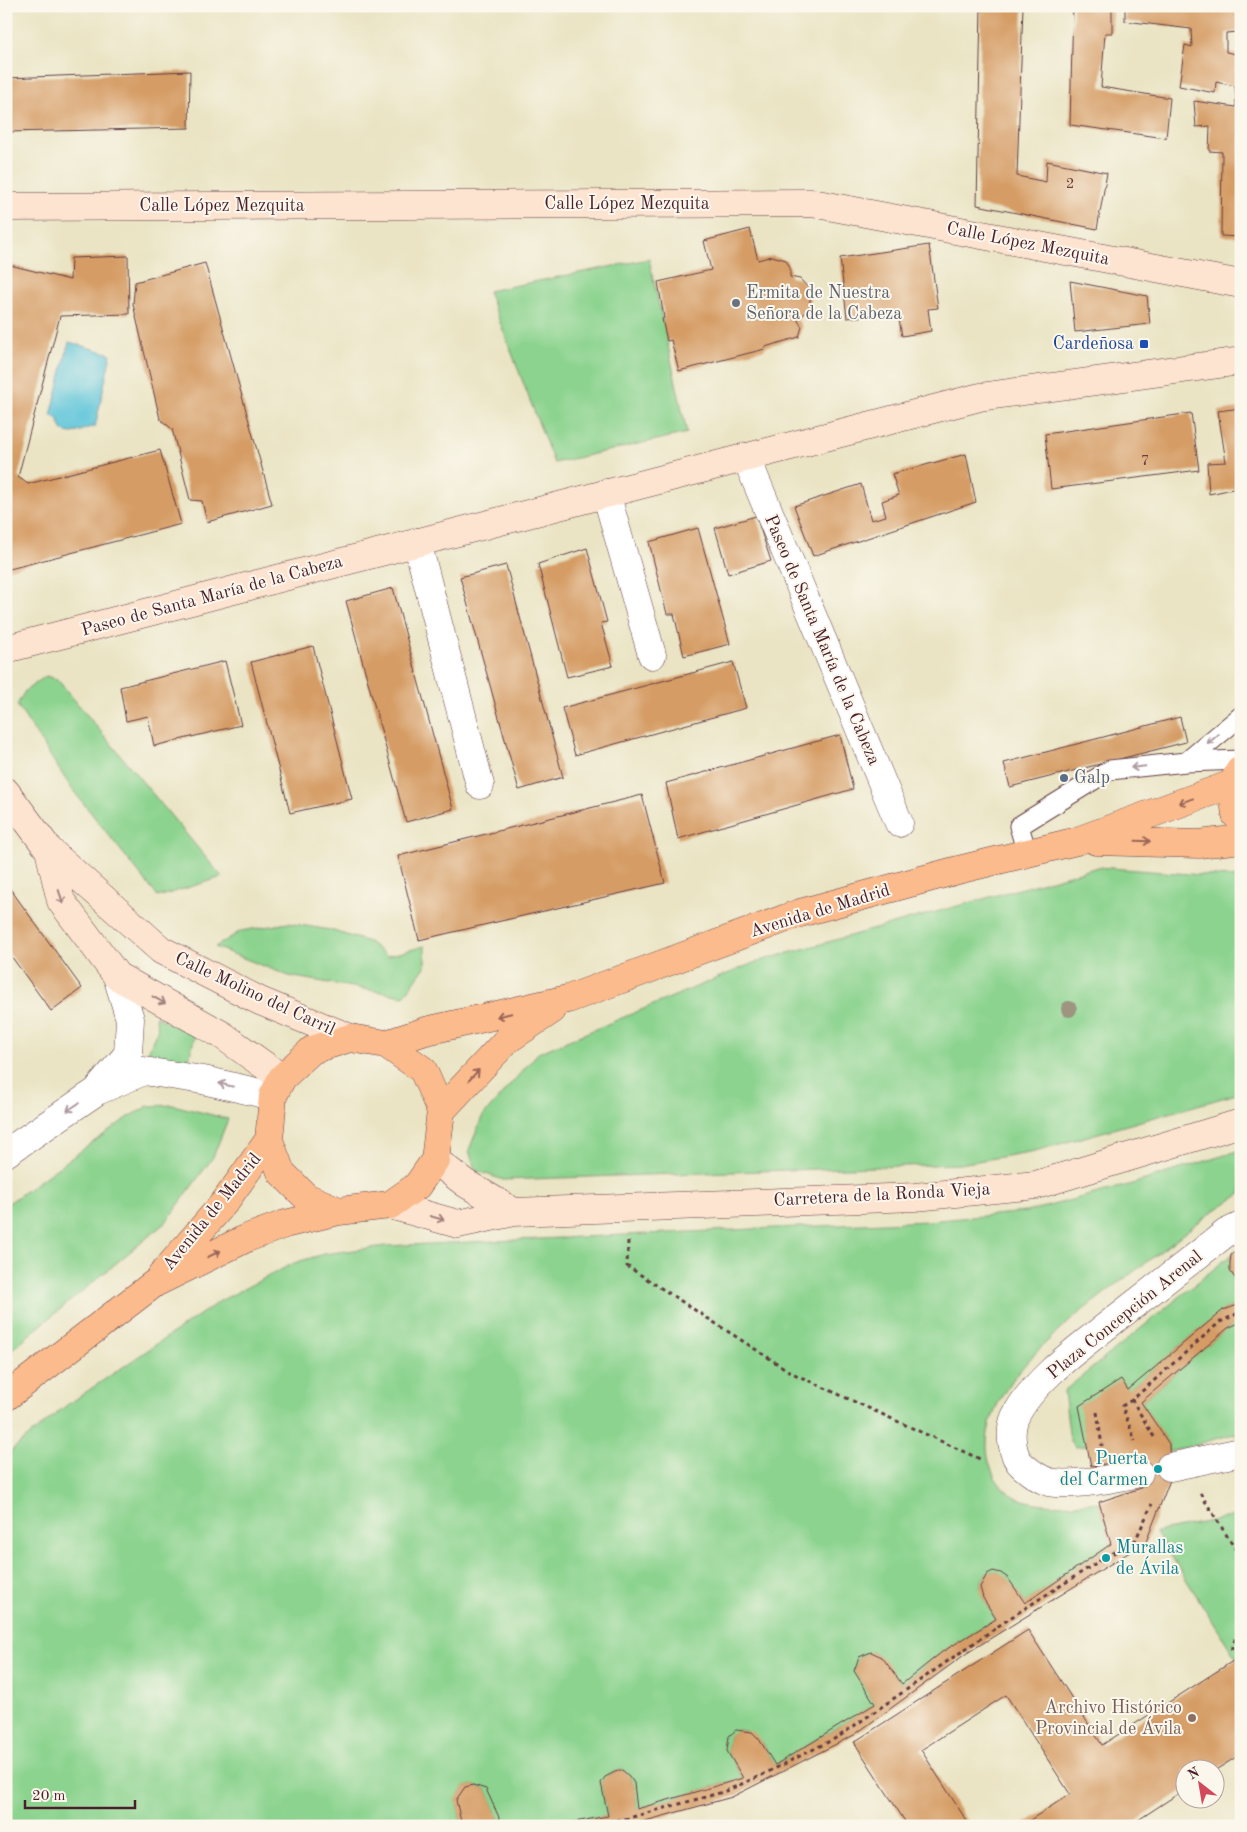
<svg xmlns="http://www.w3.org/2000/svg" width="1247" height="1832" font-family="'Old Standard TT',serif">
	<style>
		.green { fill: #8bd38e; stroke: #6a795c }
		.water { fill: #5cc4d9; stroke: #537282 }
		.building { fill: #d59c65 }
		.lines { fill: none; stroke-linecap: round; stroke-linejoin: round }
		.lane-casing { stroke: #623d42; stroke-width: 21 }
		.street-casing { stroke: #623d42; stroke-width: 29 }
		.secondary-casing { stroke: #623d42; stroke-width: 29 }
		.highway-casing { stroke: #623d42; stroke-width: 29 }
		.path { stroke: #623d42; stroke-width: 3; stroke-dasharray: 4 4; stroke-linecap: butt }
		.lane { stroke: #fff; stroke-width: 19 }
		.street { stroke: #fff; stroke-width: 28 }
		.secondary { stroke: #fde4d1; stroke-width: 28 }
		.highway { stroke: #fbbb8d; stroke-width: 28 }
		.tree { fill: #9d9580 }
		.oneway { stroke: #ae9aa0 }
		.oneway2 { stroke: #9a6557 }
		.oneway3 { stroke: #a4827e }
		.worship-dot { fill: #6b7280; stroke: #fbf7ec; stroke-width: 2 }
		.transit-dot { fill: #1a4fb4; stroke: #fbf7ec; stroke-width: 2 }
		.service-dot { fill: #5c6f8a; stroke: #fbf7ec; stroke-width: 2 }
		.culture-dot { fill: #0f9aa8; stroke: #fbf7ec; stroke-width: 2 }
		.education-dot { fill: #8d6e63; stroke: #fbf7ec; stroke-width: 2 }
		.labels { text-anchor: middle; dominant-baseline: central; stroke-width: 4; stroke-linejoin: round; paint-order: stroke }
		.number-label { font-size: 15px; fill: #6d3e3a }
		.street-label { font-size: 18px; fill: #4a1f2b; stroke: #fbf7ec }
		.worship-label { font-size: 18px; fill: #5b616d; stroke: #fbf7ec; text-anchor: start }
		.transit-label { font-size: 18px; fill: #164399; stroke: #fbf7ec; text-anchor: end }
		.service-label { font-size: 18px; fill: #4e5e75; stroke: #fbf7ec; text-anchor: start }
		.culture-label { font-size: 18px; fill: #0d838f; stroke: #fbf7ec; text-anchor: end }
		.education-label { font-size: 18px; fill: #785e54; stroke: #fbf7ec; text-anchor: end }
	</style>
	<rect width="100%" height="100%" fill="#fbf7ec"/>
	<filter id="ink" filterUnits="userSpaceOnUse"><feTurbulence type="fractalNoise" baseFrequency=".02" numOctaves="2"/><feDisplacementMap in="SourceGraphic" scale="10" xChannelSelector="R" yChannelSelector="G"/><feConvolveMatrix kernelMatrix="1 2 1 2 8 2 1 2 1" color-interpolation-filters="sRGB"/></filter>
	<filter id="wash" filterUnits="userSpaceOnUse"><feTurbulence type="fractalNoise" baseFrequency=".0096" numOctaves="4" result="noise"/><feDisplacementMap in="SourceGraphic" scale="20" xChannelSelector="R" yChannelSelector="G"/><feGaussianBlur stdDeviation="1.12" result="paint"/><feColorMatrix in="noise" values="0 0 0 0 0 0 0 0 0 0 0 0 0 0 0 0 0 1.4 0 .05"/><feComposite in="paint" operator="in"/></filter>
	<g filter="url(#wash)">
		<rect width="100%" height="100%" fill="#eae4c4"/>
		<path class="green" d="M649,259L687,433L554,463L488,291Z
			M46,676L57,679L222,877L158,897L72,789L17,705L25,691Z
			M1098,867L1241,878V1091L1233,1095L1035,1151L960,1164L503,1180L475,1170L469,1150L482,1117L538,1053L756,962Z
			M288,923L330,930L369,942L387,956L425,946V967L404,996L289,976L215,947L241,931Z
			M155,1016L195,1035L189,1059L146,1057L158,1028Z
			M173,1105L228,1119L213,1157L166,1222L6,1354V1205L124,1120L148,1106Z
			M1241,1150V1194C1209,1212 1181,1236 1152,1258C1097,1300 959,1389 992,1471C1009,1513 1062,1505 1099,1502L1111,1544L1025,1603C1015,1589 991,1549 980,1587L983,1598L996,1619L942,1652L902,1684L881,1657L871,1652L859,1657L854,1671L875,1704L775,1765C765,1749 758,1729 737,1730L729,1736L727,1751L743,1778L637,1809C635,1795 637,1777 622,1770C612,1772 607,1774 601,1783L608,1816L543,1826H503L486,1789L473,1785L465,1787L456,1800L462,1826H6V1455L67,1405L220,1301L294,1263L324,1254L386,1246L928,1221L1026,1212L1132,1184Z
			M1237,1250L1231,1255L1230,1271L1241,1286V1304L1223,1310L1128,1390L1121,1380L1080,1406L1087,1446L1075,1447L1070,1441L1064,1391Z
			M1241,1322V1432L1169,1452V1444L1141,1402L1228,1328Z
			M1241,1515V1666L1156,1532Z"/>
		<path class="water" d="M69,342L111,354L95,427C83,427 77,437 63,431L57,418L51,416Z"/>
		<g id="blocks">
			<path class="building" d="M981,6H1023L1017,176L1046,182L1047,161L1107,173L1097,229L977,205Z
				M1073,6H1112V33H1105L1101,87L1170,98L1166,138L1070,125Z
				M1125,6H1241V39L1238,32L1226,33V52L1241,55V237L1221,236L1222,152L1209,151L1210,126L1196,127L1194,101L1236,107L1235,86L1216,82L1215,93L1179,86L1185,45L1192,47L1191,29L1125,21Z
				M190,71L189,128L6,132V78Z
				M750,229L758,260L772,256L786,260L790,268V277L800,279L810,290V306L804,314L797,319L802,327L799,337L765,347V349L679,371L671,340L667,341L662,319L664,318L658,282L711,270L704,241Z
				M929,245L938,308L928,309L931,331L902,336L898,313L847,318L840,258Z
				M128,256L129,314L60,316L18,477L28,484L160,450L181,524L6,570V264L70,280L71,258Z
				M205,263L272,504L207,522L202,501L190,500L172,429L160,419L133,304L135,282Z
				M1070,281L1147,296L1150,324L1075,332Z
				M1241,408L1238,488L1209,494L1207,463L1226,462L1218,411Z
				M1191,413L1199,470L1051,489L1045,434Z
				M966,454L976,502L813,556L794,506L861,484L871,520L886,516L882,501L899,495L892,474Z
				M756,516L771,561L728,574L715,528Z
				M698,528L730,644L684,656L674,614H667L649,542Z
				M587,548L607,622L601,623L613,666L567,677L538,564Z
				M506,565L563,777L519,790L460,577Z
				M393,588L453,809L406,822L346,601Z
				M313,646L352,799L290,813L251,662Z
				M225,661L241,725L154,746L148,716L126,721L120,687Z
				M733,662L746,708L575,755L562,708Z
				M1180,717L1186,742L1010,787L1004,763Z
				M840,735L853,789L678,839L666,783Z
				M642,795L665,883L419,940L398,856Z
				M6,883L82,988L51,1011L6,949Z
				M1241,1249V1286L1230,1271V1263L1231,1255Z
				M1241,1304V1322L1228,1328L1141,1402L1169,1444L1170,1467V1480L1146,1542L967,1653L854,1735L732,1797L627,1826H551L608,1816L601,1783L605,1777L615,1772L622,1770L630,1777L634,1783L637,1809L743,1778L727,1751L729,1736L736,1730L752,1732L759,1739L775,1765L875,1704L854,1671L859,1657L871,1652L882,1657L902,1684L942,1652L996,1619L983,1598L980,1587L987,1574L993,1571L1001,1573L1008,1578L1025,1603L1111,1544L1099,1502L1141,1488L1137,1459L1091,1466L1079,1406L1121,1379L1128,1390L1223,1310Z
				M1028,1630L1102,1745L1236,1659L1241,1666V1754L1214,1771L1184,1770V1790L1129,1826H1021L1070,1794L1006,1695L921,1750L970,1826H908L854,1742Z
				M473,1785L486,1789L503,1826H462L456,1800L465,1787Z"/>
		</g>
	</g>
	<g filter="url(#ink)">
		<use href="#blocks" fill-opacity="0" stroke="#623d42" stroke-width="1"/>
		<g class="lines">
			<defs>
				<path id="lane" d="M1186,762L1241,716
					M1027,853L1019,826L1110,770L1186,762L1241,760"/>
				<path id="street" d="M746,457L899,823
					M606,493L652,655
					M417,542L480,785
					M100,1087L128,1054L130,1019L117,976
					M6,1153L97,1091L144,1071L203,1080L273,1096
					M1170,1467L1241,1452
					M1139,1473C1116,1478 1072,1487 1049,1482C1039,1479 1031,1473 1023,1466C1011,1456 1009,1431 1015,1417C1033,1379 1086,1343 1118,1317C1154,1289 1190,1261 1226,1233L1241,1226"/>
				<path id="secondary" d="M6,207L812,203L1241,284
					M6,649L980,397L1241,361
					M6,792L49,850L161,950L260,1001L350,1038
					M49,850L61,901L117,976L222,1035L282,1078
					M435,1160L465,1183L514,1212
					M390,1205L458,1224L514,1212L915,1197L1036,1185L1241,1123"/>
				<path id="highway" d="M1240,770L1232,784L1236,815L1241,819
					M1096,841L1199,844L1241,839
					M386,1044L426,1031L568,999L800,913L958,870L1077,841L1232,784
					M441,1111L507,1040L552,1010
					M162,1275L224,1203L269,1140
					M6,1397L155,1283L247,1238L285,1224L339,1211L390,1205L417,1186L435,1160L441,1111L423,1070L386,1044L350,1038L312,1050L282,1078L273,1096L269,1140L281,1172L306,1197L339,1211"/>
			</defs>
			<use href="#lane" class="lane-casing"/>
			<use href="#street" class="street-casing"/>
			<use href="#secondary" class="secondary-casing"/>
			<use href="#highway" class="highway-casing"/>
			<path class="path" d="M628,1241L627,1266L792,1373L982,1460
				M1132,1400L1122,1406L1135,1441
				M1097,1412L1102,1446
				M1154,1437L1132,1400L1220,1322L1241,1312
				M1200,1493L1241,1558
				M1241,1633L1236,1637L1231,1650L1241,1649
				M577,1826L625,1819L723,1792L760,1776L838,1737L1013,1616L1104,1558L1135,1541L1152,1504"/>
			<use href="#lane" class="lane"/>
			<use href="#street" class="street"/>
			<use href="#secondary" class="secondary"/>
			<use href="#highway" class="highway"/>
		</g>
		<circle class="tree" cx="1069" cy="1009" r="8"/>
		<defs><path id="oneway-shaft" d="M-6 0H5M1.5-3L5.5 0L1.5 3" fill="none" stroke-width="1.6" stroke-linecap="round" stroke-linejoin="round" transform="scale(1.25)"/></defs>
		<g class="oneway">
			<use href="#oneway-shaft" transform="translate(1213 739) rotate(140)"/>
			<use href="#oneway-shaft" transform="translate(1138 767) rotate(174)"/>
			<use href="#oneway-shaft" transform="translate(226 1085) rotate(-167)"/>
			<use href="#oneway-shaft" transform="translate(73 1107) rotate(146)"/>
		</g>
		<g class="oneway2">
			<use href="#oneway-shaft" transform="translate(1186 801) rotate(160)"/>
			<use href="#oneway-shaft" transform="translate(1143 841) rotate(2)"/>
			<use href="#oneway-shaft" transform="translate(504 1015) rotate(167)"/>
			<use href="#oneway-shaft" transform="translate(474 1075) rotate(-47)"/>
			<use href="#oneway-shaft" transform="translate(214 1254) rotate(-26)"/>
		</g>
		<g class="oneway3">
			<use href="#oneway-shaft" transform="translate(61 897) rotate(71)"/>
			<use href="#oneway-shaft" transform="translate(159 1000) rotate(29)"/>
			<use href="#oneway-shaft" transform="translate(437 1218) rotate(16)"/>
		</g>
	</g>
	<circle class="worship-dot" cx="736" cy="303" r="5"/>
	<rect class="transit-dot" x="1139" y="339" width="10" height="10" rx="2.5"/>
	<circle class="service-dot" cx="1064" cy="778" r="5"/>
	<g class="culture-dot">
		<circle cx="1158" cy="1469" r="5"/>
		<circle cx="1106" cy="1558" r="5"/>
	</g>
	<circle class="education-dot" cx="1192" cy="1718" r="5"/>
	<g class="labels">
		<g class="number-label">
			<text x="1070" y="184">2</text>
			<text x="1145" y="461">7</text>
		</g>
		<g class="street-label">
			<text x="627" y="204">Calle López Mezquita</text>
			<text x="222" y="206">Calle López Mezquita</text>
			<text transform="translate(1028 244) rotate(11)">Calle López Mezquita</text>
			<text transform="translate(212 596) rotate(-15)">Paseo de Santa María de la Cabeza</text>
			<text transform="translate(822 640) rotate(67)">Paseo de Santa María de la Cabeza</text>
			<text transform="translate(820 911) rotate(-17)">Avenida de Madrid</text>
			<text transform="translate(255 994) rotate(25)">Calle Molino del Carril</text>
			<text transform="translate(882 1195) rotate(-3)">Carretera de la Ronda Vieja</text>
			<text transform="translate(212 1212) rotate(-51)">Avenida de Madrid</text>
			<text transform="translate(1125 1315) rotate(-39)">Plaza Concepción Arenal</text>
		</g>
		<g class="worship-label">
			<text x="746" y="293">Ermita de Nuestra<tspan x="746" dy="21">Señora de la Cabeza</tspan></text>
		</g>
		<g class="transit-label">
			<text x="1134" y="344">Cardeñosa</text>
		</g>
		<g class="service-label">
			<text x="1074" y="778">Galp</text>
		</g>
		<g class="culture-label">
			<text x="1148" y="1459">Puerta<tspan x="1148" dy="21">del Carmen</tspan></text>
			<text x="1116" y="1548" text-anchor="start">Murallas<tspan x="1116" dy="21">de Ávila</tspan></text>
		</g>
		<g class="education-label">
			<text x="1182" y="1708">Archivo Histórico<tspan x="1182" dy="21">Provincial de Ávila</tspan></text>
		</g>
	</g>
	<rect width="1247" height="1832" fill="none" stroke="#fbf7ec" stroke-width="25"/>
	<g transform="translate(1200 1784) rotate(329)"><circle r="24" fill="#fbf7ec" stroke="#b4a19f"/>
	<path d="M0-4L9 19L0 12L-9 19Z" fill="#d1495b"/>
	<text y="-8" font-size="14" font-weight="bold" text-anchor="middle" fill="#4a1f2b">N</text>
	</g>
	<path d="M25 1800v8h110v-8" fill="none" stroke="#4a1f2b" stroke-width="2.5"/>
	<text x="32" y="1800" font-size="15" fill="#4a1f2b" stroke="#fbf7ec" stroke-width="4" paint-order="stroke">20 m</text>
</svg>
